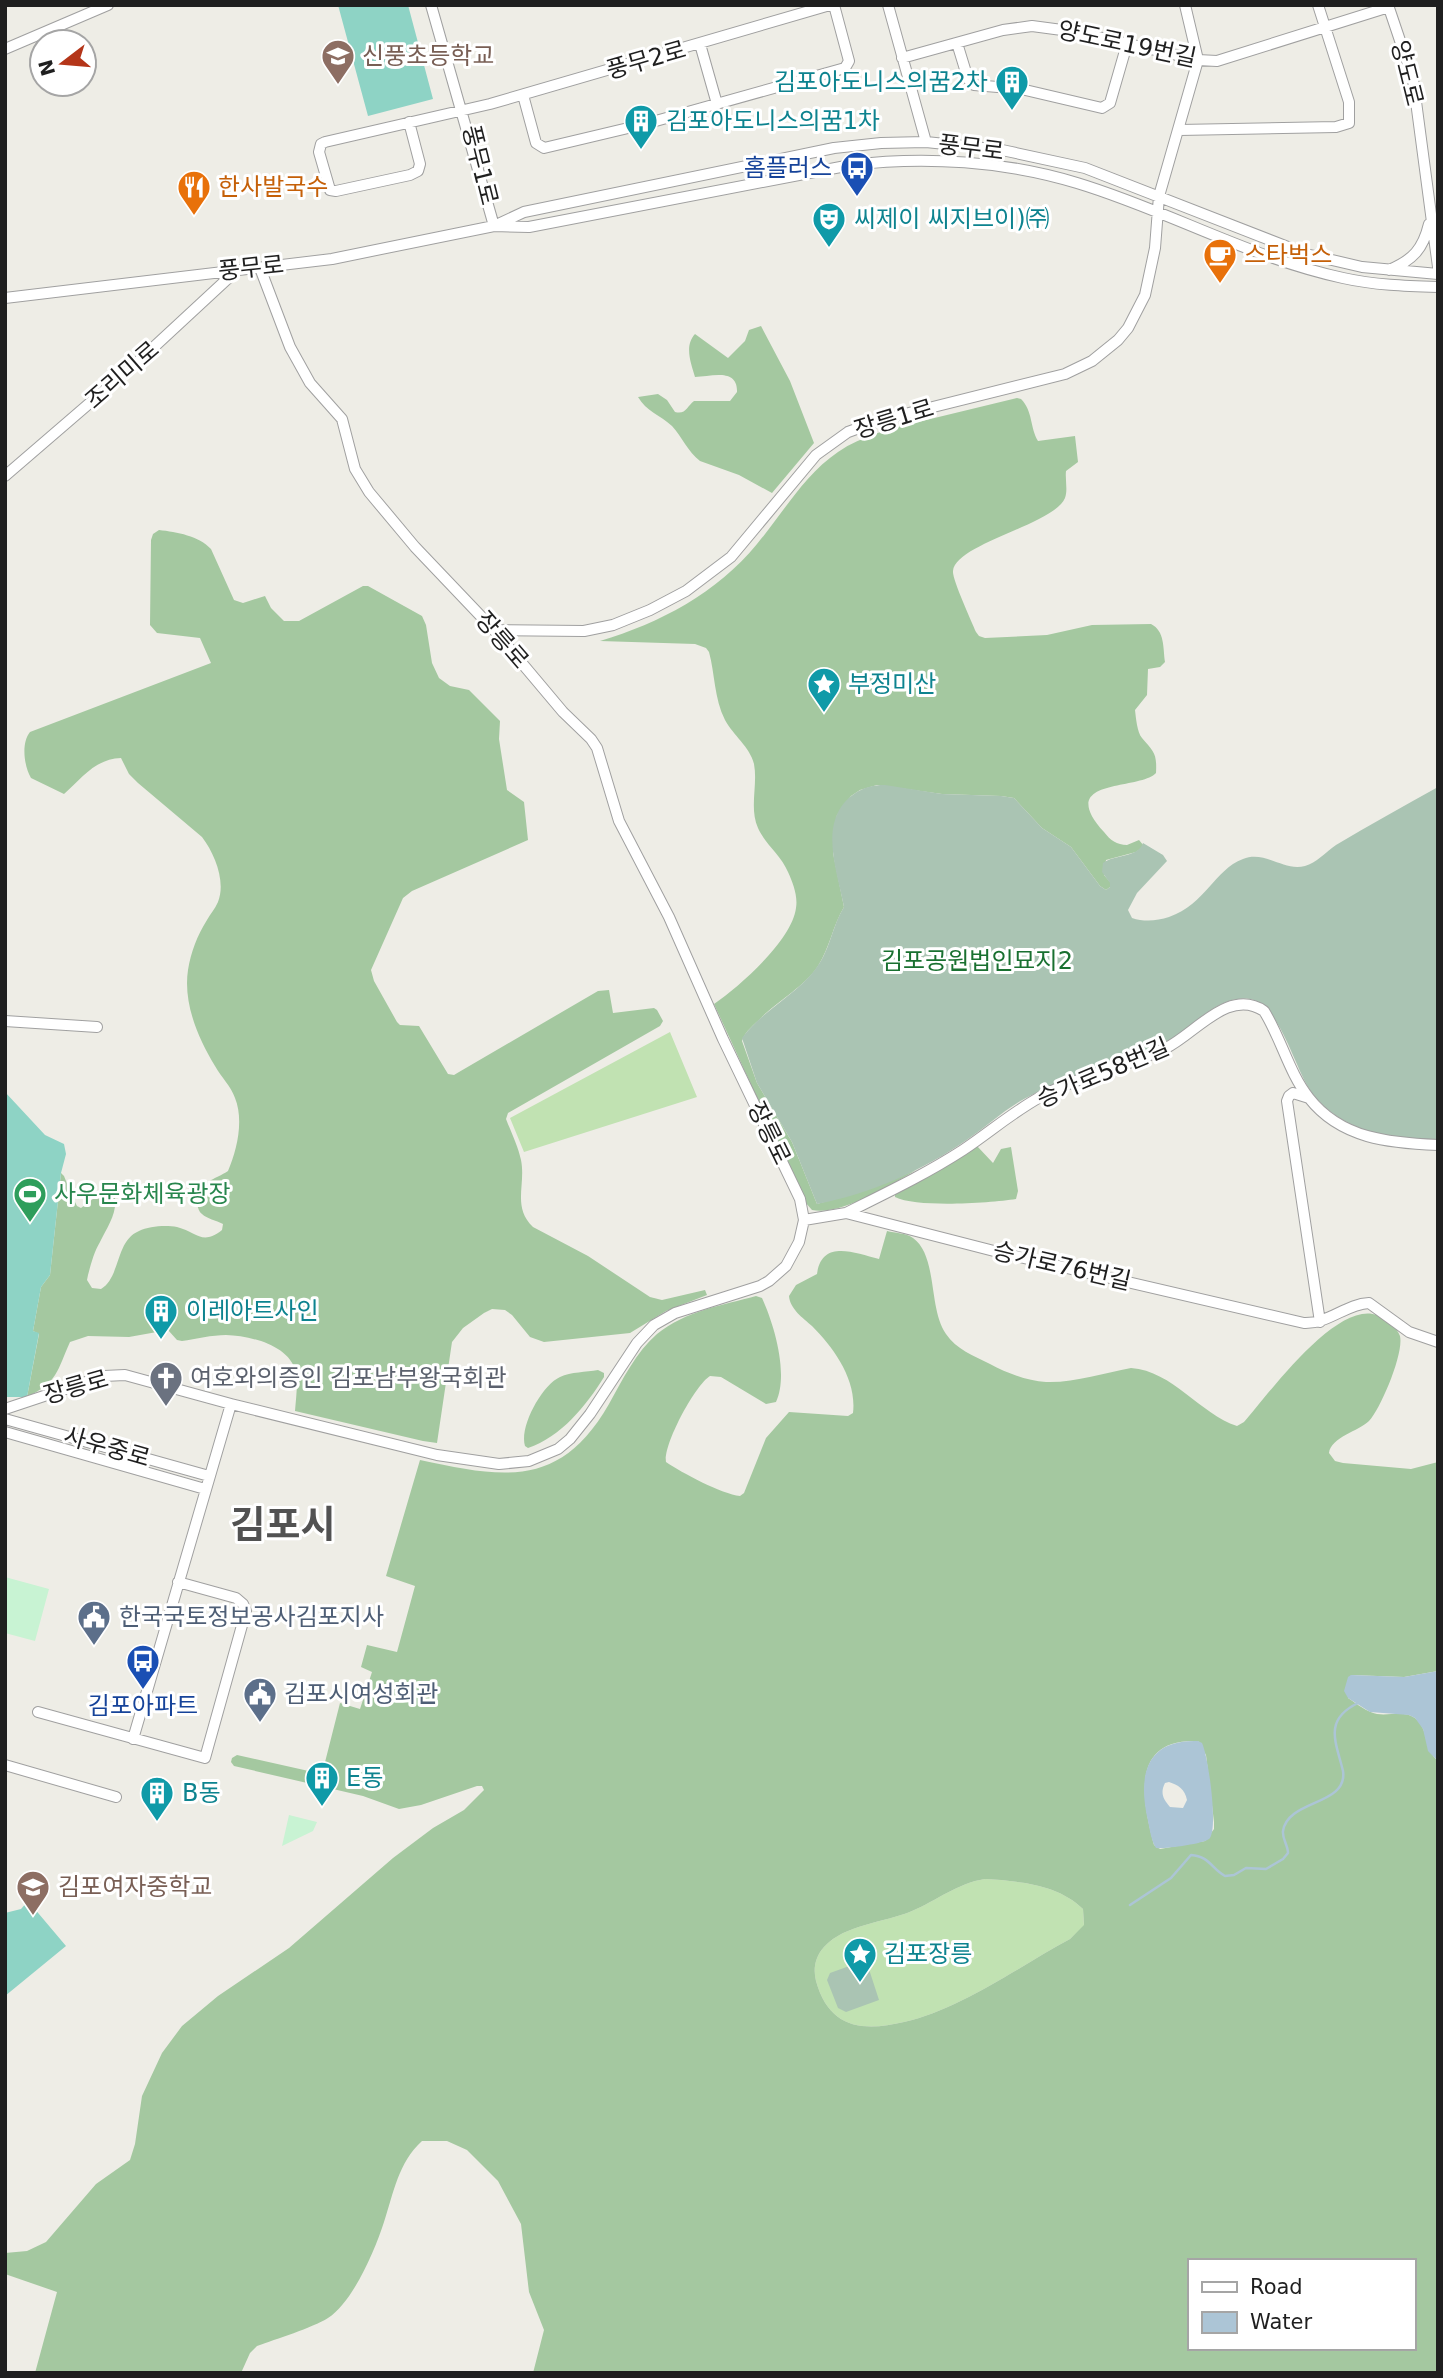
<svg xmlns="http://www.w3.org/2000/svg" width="1443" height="2378" font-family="'DejaVu Sans','Noto Sans KR',sans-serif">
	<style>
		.grass { fill: #c1e2b2 }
		.forest { fill: #a4c8a0; fill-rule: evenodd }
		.cemetery { fill: #aac4b3 }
		.park { fill: #c8f3d3 }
		.pitch { fill: #8ed3c5 }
		.water { fill: #acc5d6; fill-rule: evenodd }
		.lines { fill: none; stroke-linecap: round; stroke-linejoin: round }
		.stream { stroke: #acc5d6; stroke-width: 2.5 }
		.minor-casing { stroke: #a0a0a0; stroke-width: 12 }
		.minor { stroke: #fff; stroke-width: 10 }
		.labels { text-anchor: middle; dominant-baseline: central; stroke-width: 6; stroke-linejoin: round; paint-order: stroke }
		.street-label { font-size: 24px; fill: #1f1f1f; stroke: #fff }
		.education-label { font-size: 24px; fill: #785e54; stroke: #fff; text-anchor: start }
		.culture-label { font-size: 24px; fill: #0d838f; stroke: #fff; text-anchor: start }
		.transit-label { font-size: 24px; fill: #164399; stroke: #fff; text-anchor: end }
		.food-label { font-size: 24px; fill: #c56008; stroke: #fff; text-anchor: start }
		.park-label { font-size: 24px; fill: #197030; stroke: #fff }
		.leisure-label { font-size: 24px; fill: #27864d; stroke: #fff; text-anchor: start }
		.worship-label { font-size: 24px; fill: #5b616d; stroke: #fff; text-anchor: start }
		.service-label { font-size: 24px; fill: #4e5e75; stroke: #fff; text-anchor: start }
		.town-label { font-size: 38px; font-weight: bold; fill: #525252; stroke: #fff }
	</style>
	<rect width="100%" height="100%" fill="#eeede6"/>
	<path class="grass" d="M670,1032L697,1097L524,1152L510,1118Z
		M985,1879C1018,1881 1058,1884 1083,1909L1084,1926L1070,1939C1018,1967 961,2009 904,2022C862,2032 829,2028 816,1981C813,1969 815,1957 824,1947C845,1924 884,1923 912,1911C936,1901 958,1883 985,1879Z"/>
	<path class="forest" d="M761,326L790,381L814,443L772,493L739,475L700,461C688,452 682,437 672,426C660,415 646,411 638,397L658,394L667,400L675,412C686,415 687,406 694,401H730L737,392C738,368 712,376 695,377C691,363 684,346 695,334L728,358L745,341L749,330Z
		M1017,398L1021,399C1033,411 1030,428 1038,441L1075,436L1078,462L1066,471C1065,480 1068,490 1065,498C1055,524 955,544 953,571C952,579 972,622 976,632L979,636L985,638L1047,635L1092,625L1151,624C1165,631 1163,648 1165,662L1160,667L1148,669L1147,695L1135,710C1136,718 1137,732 1142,738C1154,752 1157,753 1156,773C1139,791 1054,777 1104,832C1110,840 1117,845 1127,845L1139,840L1144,846L1136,852L1106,860L1104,875L1110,882V887L1106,890L1100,886L1071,847L1042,828L1014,798L1001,796L942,794L877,785L860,790L851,796L837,815L833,835V853L844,907C833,925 830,947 818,966C805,986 779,1000 762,1017C755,1024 745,1031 742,1041L757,1083L792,1142L817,1204L869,1189L916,1170C891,1185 841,1216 812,1210L805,1202L714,1004C740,986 792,940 796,908C798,896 793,883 788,872C781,855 765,844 758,828C749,808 758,785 754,764C750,747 733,735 725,720C714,698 715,674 709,652L706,648L695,644L600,641C660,623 717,593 757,544C783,513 804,475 838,452C863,435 890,429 918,422C951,414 984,406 1017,398Z
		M159,530C177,532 199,536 211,549L234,600L243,603L265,596L271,608L284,621H299L363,586H368L422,616L426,625L432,663L439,678L450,686L469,690L500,721L499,739L507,790L524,802L528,840L412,891L403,898L371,970L374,981L397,1022L400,1025L419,1026L448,1074L454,1075L459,1072L598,991L609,990L613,1013L654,1008L657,1010L663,1021L660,1026L508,1113L506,1119C511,1132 518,1146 521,1160C526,1185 512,1207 533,1227L588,1256L650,1297L662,1300L705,1290L707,1295L666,1311L630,1333L544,1342L530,1337L512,1315L505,1310L492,1309L484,1313L463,1328L452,1342L437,1443L423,1441L295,1411C296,1398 298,1384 296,1372C289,1345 251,1336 226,1335C212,1335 196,1339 182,1341L177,1340L168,1330L129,1337L88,1336L70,1342C57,1371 58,1382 27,1397L39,1334L33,1331L41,1287L50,1275L61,1173L64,1176L72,1196L77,1206L81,1208L106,1189L114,1192C119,1212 108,1225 100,1242C94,1252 91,1264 88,1275L87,1280L92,1288L101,1289C121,1277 115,1241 139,1231C149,1226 166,1225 177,1227C197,1232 202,1246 222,1230L223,1224C216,1220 207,1219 202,1214C199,1212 198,1208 197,1204C191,1184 215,1180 228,1171C237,1150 244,1120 235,1098C231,1086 221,1077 215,1066C198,1038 183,1003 188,970C191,952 197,936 207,920C210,914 215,909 218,902C226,882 215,854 202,837L138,783L129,774L121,758C95,759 82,778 64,794L31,778C24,766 21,743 30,732L211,663L200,638L157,633L150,625L151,540L153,534Z
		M977,1146L993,1163L1001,1149L1011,1147L1018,1191L1016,1199C990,1203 917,1208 895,1197V1194Z
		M887,1231C895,1233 906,1233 913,1238C938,1256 928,1308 946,1334C956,1349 974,1356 990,1364C1007,1373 1027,1381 1046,1382C1074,1383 1104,1373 1131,1368C1173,1371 1200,1414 1237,1426L1244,1422C1268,1395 1336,1300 1377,1315C1385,1318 1397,1327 1400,1336C1404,1353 1381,1408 1369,1421C1359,1431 1331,1437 1329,1453L1335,1461L1343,1463L1411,1469L1438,1462V1671L1404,1677L1351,1675L1348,1698C1357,1704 1367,1712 1377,1714C1390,1716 1404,1710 1415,1718C1429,1729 1424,1749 1438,1761V2373H533L544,2330L529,2292L521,2224L498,2181L467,2150L447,2141H422C398,2163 394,2192 384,2222C375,2250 353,2302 328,2318C312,2328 276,2339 257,2346L250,2353L241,2373H35L57,2292L5,2274V2253L27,2251L46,2242L96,2184L130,2160L135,2144L142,2096L162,2053L182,2026L218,1996L289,1948L393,1858L433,1828L464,1810L484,1790L482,1786H477L421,1805L399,1809L363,1796L234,1766L231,1762L232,1758L237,1755L322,1774L340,1703L360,1709L372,1672L361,1667L367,1645L397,1652L415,1586L386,1576L420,1460C504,1478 560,1489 609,1404C623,1379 636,1352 657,1334C685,1311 723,1305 756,1296L762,1298C774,1324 789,1374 776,1402L766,1404L721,1377L710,1376C695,1385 663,1445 666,1462C682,1473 722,1494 740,1496L744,1493L766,1438L789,1412L848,1416L853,1413C857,1380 834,1348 812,1326C803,1318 790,1309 789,1296L796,1285L817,1274C822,1239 854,1253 879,1259ZM1198,1741L1206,1755L1214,1822V1829L1205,1841L1160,1849L1154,1845C1142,1799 1130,1738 1198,1741ZM985,1879C1018,1881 1058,1884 1083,1909L1084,1925L1070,1939C1018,1967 961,2009 904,2022C862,2032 829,2028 816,1981C813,1969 815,1957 824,1947C845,1924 884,1923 912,1911C936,1901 958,1883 985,1879ZM1189,2261H1413V2348H1189Z
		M598,1370L604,1373V1377C586,1406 561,1437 528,1448L525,1446C519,1427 542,1385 560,1377C571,1372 586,1372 598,1370Z"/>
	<path class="cemetery" d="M885,785L942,794L1001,796L1014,798L1042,828L1071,847L1100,886L1106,890L1110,887V883L1102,872L1103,863C1115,854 1138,858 1143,843L1163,855L1167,861L1137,893L1128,910L1132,918C1144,922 1157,921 1169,917C1206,904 1214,870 1243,859C1265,850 1284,872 1305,866C1316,863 1326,852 1336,845C1369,825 1404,806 1438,787V1140C1405,1138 1374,1138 1345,1121C1332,1114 1318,1102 1310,1090C1294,1066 1279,1004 1250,999C1216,994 1190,1031 1163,1045C1118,1067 1068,1075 1024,1099C1004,1110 987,1126 968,1139C924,1170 870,1194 817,1204L792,1142L757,1083L742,1038C762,1011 794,996 814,971C830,952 832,926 844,907C837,870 817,820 854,794C864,787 873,785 885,785Z
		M866,1960L879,2000L846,2012L838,2008L827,1980L830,1973Z"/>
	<path class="park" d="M5,1577L49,1589L35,1641L5,1633Z
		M289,1815L317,1822L313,1831L282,1846Z"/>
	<path class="pitch" d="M338,5H408L433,99L368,116Z
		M5,1092L45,1135L64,1144L66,1154L61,1173L50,1275L41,1287L33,1331L39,1333L27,1397H5Z
		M28,1901L66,1946L5,1996V1913L21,1909Z"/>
	<path class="water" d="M1438,1671V1761L1428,1751L1423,1729L1415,1718L1409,1715L1370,1712L1348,1698L1344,1691L1348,1677L1351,1675L1404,1677Z
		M1198,1741L1202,1743C1208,1755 1219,1830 1209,1839C1203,1844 1164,1849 1156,1848C1151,1840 1150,1830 1148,1821C1138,1778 1144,1739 1198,1741ZM1169,1782C1178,1785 1185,1789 1187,1800L1183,1808L1170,1807C1163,1799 1160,1793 1165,1783Z"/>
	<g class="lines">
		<path class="stream" d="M1130,1905L1171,1878L1191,1855C1209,1856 1212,1869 1225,1876L1234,1875L1246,1868L1266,1869L1283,1859L1288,1853C1288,1845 1282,1839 1283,1831C1288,1799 1348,1806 1343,1771C1336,1742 1323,1720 1358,1703"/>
		<defs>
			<path id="minor" d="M431,5L494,226
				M888,5L926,142
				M1388,5L1413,79L1438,267
				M957,43L968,79L974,85L1021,89L1102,108L1110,103L1127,44
				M700,44L717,104
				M5,49L108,5
				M902,58L1003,30L1032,26L1077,32L1198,60L1217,61L1389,7
				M523,95L536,143L544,148L645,124L845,68L849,61L834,5
				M409,122L420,164L418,171L410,175L336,191L330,190L319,152L321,144L325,142L490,104L830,5
				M1179,130L1336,127L1349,123V102L1318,5
				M1389,270C1413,260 1423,249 1429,224
				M1438,274L1362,267L1306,254L1085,168L1002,150L926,142L881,143L834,148L524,212L494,226L529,227L851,165C925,156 1005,161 1077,183C1167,210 1250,258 1343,278C1374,285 1406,286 1438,287
				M5,298L332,259L494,226
				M5,476L142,358L237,270
				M494,630L584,631L613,625L650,610L686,591L731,557L816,455L848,432L881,420L1065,374L1092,361L1118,340L1128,328L1145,295L1155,248L1159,196L1198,60L1185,5
				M5,1021L97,1027
				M1309,1098L1293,1093L1289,1096L1287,1101L1320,1322
				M846,1213C886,1193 926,1174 963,1150C990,1132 1014,1111 1042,1096C1081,1075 1127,1067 1166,1048C1195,1034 1229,987 1264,1011C1281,1038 1289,1073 1309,1098C1341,1139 1390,1143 1438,1145
				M804,1220L846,1213L994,1251L1304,1323C1328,1324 1346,1304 1369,1303L1409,1332L1438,1342
				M5,1409L104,1376L125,1375L231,1404L437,1455L499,1464L529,1461L558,1449L570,1439L590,1414L637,1343L654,1325L675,1313L760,1286L769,1281L786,1266L799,1242L804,1220L800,1199L723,1039L669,917L619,821L597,748L591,739L563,712L494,630L415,547L369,492L355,469L342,419L310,383L290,347L260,268
				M5,1419L209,1476
				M5,1432L205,1489
				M38,1712L205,1758L246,1611L243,1604L236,1598L178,1582
				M133,1739L231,1404
				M5,1765L116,1797"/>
		</defs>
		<use href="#minor" class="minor-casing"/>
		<use href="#minor" class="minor"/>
	</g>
	<defs>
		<symbol id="school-pin" viewBox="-11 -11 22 30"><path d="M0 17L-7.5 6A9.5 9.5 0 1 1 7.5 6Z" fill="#8d6e63" stroke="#fff"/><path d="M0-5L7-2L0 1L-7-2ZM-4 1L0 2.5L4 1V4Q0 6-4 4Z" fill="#fff"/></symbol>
		<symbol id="building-pin" viewBox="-11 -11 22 30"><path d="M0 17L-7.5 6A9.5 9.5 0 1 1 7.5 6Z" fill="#0f9aa8" stroke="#fff"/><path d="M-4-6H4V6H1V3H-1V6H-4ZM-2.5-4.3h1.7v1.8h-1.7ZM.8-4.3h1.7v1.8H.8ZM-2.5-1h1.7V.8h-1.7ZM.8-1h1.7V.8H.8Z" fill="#fff"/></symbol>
		<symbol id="bus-pin" viewBox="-11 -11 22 30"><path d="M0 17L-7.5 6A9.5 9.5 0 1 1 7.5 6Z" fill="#1a4fb4" stroke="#fff"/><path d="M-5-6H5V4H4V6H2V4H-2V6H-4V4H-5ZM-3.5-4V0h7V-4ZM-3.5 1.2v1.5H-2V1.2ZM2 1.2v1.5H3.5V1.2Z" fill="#fff"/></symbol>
		<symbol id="restaurant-pin" viewBox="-11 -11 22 30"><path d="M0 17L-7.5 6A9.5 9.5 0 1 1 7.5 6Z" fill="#e8710a" stroke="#fff"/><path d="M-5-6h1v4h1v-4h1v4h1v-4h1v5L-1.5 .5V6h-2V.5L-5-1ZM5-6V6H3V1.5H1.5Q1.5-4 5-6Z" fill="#fff"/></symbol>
		<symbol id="theatre-pin" viewBox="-11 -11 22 30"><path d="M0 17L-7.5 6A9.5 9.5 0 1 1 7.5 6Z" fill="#0f9aa8" stroke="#fff"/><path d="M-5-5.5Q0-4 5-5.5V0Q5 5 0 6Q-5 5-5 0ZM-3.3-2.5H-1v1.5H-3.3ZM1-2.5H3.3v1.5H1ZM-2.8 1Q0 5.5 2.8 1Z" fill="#fff"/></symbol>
		<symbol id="cafe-pin" viewBox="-11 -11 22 30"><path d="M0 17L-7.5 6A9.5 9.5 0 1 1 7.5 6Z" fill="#e8710a" stroke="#fff"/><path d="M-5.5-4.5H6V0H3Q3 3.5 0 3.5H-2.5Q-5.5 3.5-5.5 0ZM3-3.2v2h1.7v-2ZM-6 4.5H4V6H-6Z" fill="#fff"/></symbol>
		<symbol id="sight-pin" viewBox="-11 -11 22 30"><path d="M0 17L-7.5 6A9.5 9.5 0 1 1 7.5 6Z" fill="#0f9aa8" stroke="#fff"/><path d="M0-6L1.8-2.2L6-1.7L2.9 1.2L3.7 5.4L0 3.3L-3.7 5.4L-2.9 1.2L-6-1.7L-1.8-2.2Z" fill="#fff"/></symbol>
		<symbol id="stadium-pin" viewBox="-11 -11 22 30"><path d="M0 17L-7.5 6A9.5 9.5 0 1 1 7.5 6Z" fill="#2e9e5b" stroke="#fff"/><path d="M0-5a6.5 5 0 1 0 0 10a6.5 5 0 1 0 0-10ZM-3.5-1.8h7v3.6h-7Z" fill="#fff"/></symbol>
		<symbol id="church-pin" viewBox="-11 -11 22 30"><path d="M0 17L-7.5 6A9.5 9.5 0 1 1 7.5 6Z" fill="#6b7280" stroke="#fff"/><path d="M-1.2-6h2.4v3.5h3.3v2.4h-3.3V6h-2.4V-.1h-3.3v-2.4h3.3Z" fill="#fff"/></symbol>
		<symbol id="civic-pin" viewBox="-11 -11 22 30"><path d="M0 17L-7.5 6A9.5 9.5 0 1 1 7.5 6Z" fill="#5c6f8a" stroke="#fff"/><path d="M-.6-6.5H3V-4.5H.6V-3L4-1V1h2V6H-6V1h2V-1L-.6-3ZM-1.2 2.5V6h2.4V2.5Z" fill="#fff"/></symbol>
	</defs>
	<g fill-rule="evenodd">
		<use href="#school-pin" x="319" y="37" width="38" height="52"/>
		<use href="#building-pin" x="993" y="63" width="38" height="52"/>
		<use href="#building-pin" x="622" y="102" width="38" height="52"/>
		<use href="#bus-pin" x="838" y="149" width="38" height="52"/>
		<use href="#restaurant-pin" x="175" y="168" width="38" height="52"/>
		<use href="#theatre-pin" x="810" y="200" width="38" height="52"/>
		<use href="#cafe-pin" x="1201" y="236" width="38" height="52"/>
		<use href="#sight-pin" x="805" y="665" width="38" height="52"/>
		<use href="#stadium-pin" x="11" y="1175" width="38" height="52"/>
		<use href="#building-pin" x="142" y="1292" width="38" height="52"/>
		<use href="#church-pin" x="147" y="1359" width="38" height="52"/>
		<use href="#civic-pin" x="75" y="1598" width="38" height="52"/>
		<use href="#bus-pin" x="124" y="1642" width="38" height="52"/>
		<use href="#civic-pin" x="241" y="1675" width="38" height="52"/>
		<use href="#building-pin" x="303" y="1759" width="38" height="52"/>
		<use href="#building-pin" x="138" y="1774" width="38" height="52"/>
		<use href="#school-pin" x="14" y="1868" width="38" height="52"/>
		<use href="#sight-pin" x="841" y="1935" width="38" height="52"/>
	</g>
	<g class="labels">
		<g class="street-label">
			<text transform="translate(1127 44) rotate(12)">양도로19번길</text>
			<text transform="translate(646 60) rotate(-16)">풍무2로</text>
			<text transform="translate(1407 73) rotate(76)">양도로</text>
			<text transform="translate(971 148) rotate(7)">풍무로</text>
			<text transform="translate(480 165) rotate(76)">풍무1로</text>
			<text transform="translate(251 268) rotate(-6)">풍무로</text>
			<text transform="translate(122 375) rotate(-41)">조리미로</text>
			<text transform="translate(894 419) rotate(-17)">장릉1로</text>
			<text transform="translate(502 640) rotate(49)">장릉로</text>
			<text transform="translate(1103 1073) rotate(-23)">승가로58번길</text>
			<text transform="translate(769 1133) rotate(64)">장릉로</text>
			<text transform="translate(1062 1266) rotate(13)">승가로76번길</text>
			<text transform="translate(76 1387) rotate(-16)">장릉로</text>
			<text transform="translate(107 1447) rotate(16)">사우중로</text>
		</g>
		<g class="education-label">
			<text x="362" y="56">신풍초등학교</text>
			<text x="58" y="1887">김포여자중학교</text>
		</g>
		<g class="culture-label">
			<text x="988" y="82" text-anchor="end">김포아도니스의꿈2차</text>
			<text x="666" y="121">김포아도니스의꿈1차</text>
			<text x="854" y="219">씨제이 씨지브이)㈜</text>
			<text x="848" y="684">부정미산</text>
			<text x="186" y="1311">이레아트사인</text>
			<text x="346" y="1778">E동</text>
			<text x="182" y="1793">B동</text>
			<text x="884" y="1954">김포장릉</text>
		</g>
		<g class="transit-label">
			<text x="832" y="168">홈플러스</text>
			<text x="143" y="1706" text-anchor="middle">김포아파트</text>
		</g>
		<g class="food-label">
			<text x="218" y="187">한사발국수</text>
			<text x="1244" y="255">스타벅스</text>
		</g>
		<g class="park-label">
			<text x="977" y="961">김포공원법인묘지2</text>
		</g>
		<g class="leisure-label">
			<text x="54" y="1194">사우문화체육광장</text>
		</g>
		<g class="worship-label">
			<text x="190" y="1378">여호와의증인 김포남부왕국회관</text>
		</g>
		<g class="service-label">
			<text x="119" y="1617">한국국토정보공사김포지사</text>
			<text x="284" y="1694">김포시여성회관</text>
		</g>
		<g class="town-label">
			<text x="283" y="1525">김포시</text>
		</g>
	</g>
	<rect width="1443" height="2378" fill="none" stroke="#1f1f1f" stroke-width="14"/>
	<rect x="1188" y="2259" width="228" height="91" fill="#ffffff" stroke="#a5a5a5" stroke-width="2"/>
	<rect x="1202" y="2282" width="35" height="10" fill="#ffffff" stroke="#a5a5a5" stroke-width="2"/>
	<text x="1250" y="2294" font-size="21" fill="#1f1f1f">Road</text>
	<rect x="1202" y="2312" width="35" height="21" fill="#acc5d6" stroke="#a5a5a5" stroke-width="2"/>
	<text x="1250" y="2329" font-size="21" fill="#1f1f1f">Water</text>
	<g transform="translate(63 63) rotate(254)"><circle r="33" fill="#ffffff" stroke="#a5a5a5" stroke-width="2"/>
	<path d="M0-5L12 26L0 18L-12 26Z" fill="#b43519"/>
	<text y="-10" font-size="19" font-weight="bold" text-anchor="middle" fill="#1f1f1f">N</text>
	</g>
</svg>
